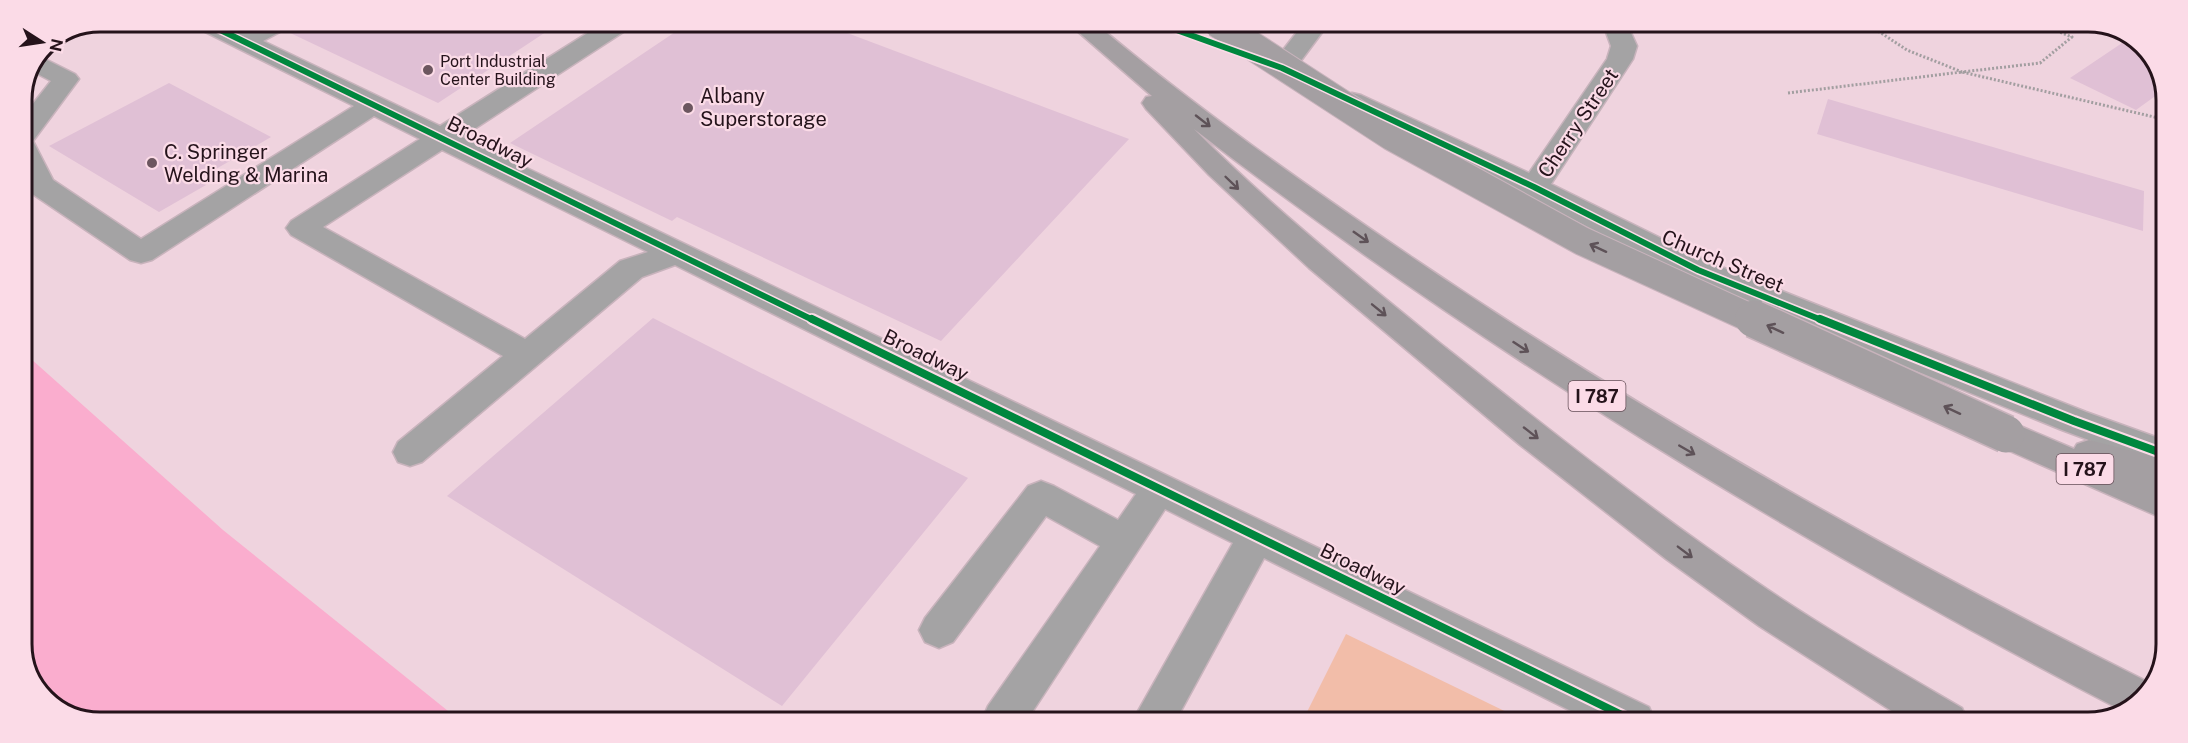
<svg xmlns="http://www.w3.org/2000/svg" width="2188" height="743" font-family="'Public Sans',sans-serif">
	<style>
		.green { fill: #f2bda9 }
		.water { fill: #faadce }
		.building { fill: #e0c0d5 }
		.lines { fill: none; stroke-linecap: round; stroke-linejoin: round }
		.minor-casing { stroke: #c8b3bc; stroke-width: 3 }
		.highway-casing { stroke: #c8b3bc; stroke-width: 3 }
		.path { stroke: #a29ea0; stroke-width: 3; stroke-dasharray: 2 2; stroke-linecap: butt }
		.minor { fill: #a4a3a4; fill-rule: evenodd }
		.highway { fill: #a49fa2; fill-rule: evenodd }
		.highway-bridge-far1-casing { stroke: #c8b3bc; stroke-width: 30; stroke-linecap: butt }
		.highway-bridge-casing { stroke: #c8b3bc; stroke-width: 40; stroke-linecap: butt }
		.highway-bridge-far1 { stroke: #a49fa2; stroke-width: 28 }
		.highway-bridge { stroke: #a49fa2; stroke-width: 37 }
		.cycleway-far1-casing { stroke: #fbdbe7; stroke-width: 9 }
		.cycleway-casing { stroke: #fbdbe7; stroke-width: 12 }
		.cycleway-far1 { stroke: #00873e; stroke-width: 6 }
		.cycleway { stroke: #00873e; stroke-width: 8 }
		.oneway { stroke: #5e5258 }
		.poi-dot { fill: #6c565f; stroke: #fbdbe7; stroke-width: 2 }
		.labels { text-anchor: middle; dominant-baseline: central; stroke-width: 4.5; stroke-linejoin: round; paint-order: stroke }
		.far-poi-label { font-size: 16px; fill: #25131b; stroke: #fbdbe7; text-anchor: start }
		.shield { fill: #fbdbe7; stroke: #654f58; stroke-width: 1.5 }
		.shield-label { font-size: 18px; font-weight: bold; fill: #25131b }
		.poi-label { font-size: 20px; fill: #25131b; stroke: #fbdbe7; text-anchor: start }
		.street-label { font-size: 20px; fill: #25131b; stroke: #fbdbe7 }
		.rim { fill: none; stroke: #25131b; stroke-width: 3 }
	</style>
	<rect width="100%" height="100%" fill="#efd3de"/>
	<path class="green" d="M1346,634L1525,721L1303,720Z"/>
	<path class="water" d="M21,350L223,530L458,719L75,718L37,692L21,649Z"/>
	<path class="building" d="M296,21L561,22L438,103L286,31L293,27Z
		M690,22H818L1129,139L941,341L677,217L672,221L510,143Z
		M2131,37L2151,51L2165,89L2136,110L2070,78Z
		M169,83L271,137L197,180L206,185L159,212L49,146Z
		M1828,99L2144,191L2143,231L1817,134Z
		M653,318L968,478L782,706L447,496Z"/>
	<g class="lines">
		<defs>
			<path id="minor" d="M190,21H222L243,31L263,21H294L291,26L263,41L440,126L605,22H634L631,27L462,137L1649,707L1655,721H1591L1264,558L1176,720H1133L1233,543L1165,509L1027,720H982L988,706L1100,546L1046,516L953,642L939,648L925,642L919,630L925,618L1028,486L1041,481L1054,486L1118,520L1136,494L675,265L642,277L422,462L410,466L398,462L393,452L398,442L503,356L291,235L286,228L291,221L420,139L374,116L152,260L141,263L130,260L31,193L21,174V119L51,81L32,71L39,56L75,74L79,79L33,141L53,180L141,239L354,106L193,26ZM442,150L648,252L620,261L525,339L323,227Z
				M1304,23H1329L1297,66L1317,75L1321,81L1317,87C1302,90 1278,81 1269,68Z
				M1603,24H1627L1637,46L1633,59L1551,184L1709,262L2086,412L2164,440V468L2062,430L1687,278L1524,194L1343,107L1339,101L1343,95L1352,93L1361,95L1529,173L1607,59L1611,46Z"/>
			<path id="highway" d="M1068,23H1095C1196,108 1304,184 1413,258C1649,418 1897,557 2152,684L2136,706L2123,711C1798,542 1484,353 1194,129C1272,208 1360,278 1446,348C1547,428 1649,509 1755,581C1822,627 1892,667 1962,708L1968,722H1909L1759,626L1666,559L1520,445L1309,268L1209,175L1146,109L1142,103L1146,97L1152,96Z
				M2006,420L2074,449L2077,444L2089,440L2164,459V487H2161L2164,488V519L1994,444L1989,434L1994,424Z"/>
		</defs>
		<use href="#minor" class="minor-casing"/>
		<use href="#highway" class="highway-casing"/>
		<path class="path" d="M1855,25L1878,31L1907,50L1962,72L2040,63L2072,37L2042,25
			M1788,93L1962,72L2167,120"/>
		<use href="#minor" class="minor"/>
		<use href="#highway" class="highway"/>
		<defs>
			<path id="highway-bridge-far1" d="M1217,23L1391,136L1582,241L1757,321"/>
			<path id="highway-bridge" d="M1754,319L2006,434"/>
		</defs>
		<use href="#highway-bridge-far1" class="highway-bridge-far1-casing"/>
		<use href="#highway-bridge" class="highway-bridge-casing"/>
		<use href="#highway-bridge-far1" class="highway-bridge-far1"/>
		<use href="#highway-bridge" class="highway-bridge"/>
		<defs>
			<path id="cycleway-far1" d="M202,21L815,321
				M1157,23L1282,68L1534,187L1698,270L1824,321"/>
			<path id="cycleway" d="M812,319L1634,721
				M1820,319L2074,421L2164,454"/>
		</defs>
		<use href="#cycleway-far1" class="cycleway-far1-casing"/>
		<use href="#cycleway" class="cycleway-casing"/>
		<use href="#cycleway-far1" class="cycleway-far1"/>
		<use href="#cycleway" class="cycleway"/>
	</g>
	<defs><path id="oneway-shaft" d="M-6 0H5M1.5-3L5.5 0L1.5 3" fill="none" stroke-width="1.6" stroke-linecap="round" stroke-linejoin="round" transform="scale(1.5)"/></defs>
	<g class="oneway">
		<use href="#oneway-shaft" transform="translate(1203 121) rotate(38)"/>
		<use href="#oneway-shaft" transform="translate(1232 183) rotate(44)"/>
		<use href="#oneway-shaft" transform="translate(1361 237) rotate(35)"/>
		<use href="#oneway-shaft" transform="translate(1598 248) rotate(-155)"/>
		<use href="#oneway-shaft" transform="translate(1379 310) rotate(39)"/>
		<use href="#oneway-shaft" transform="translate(1775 329) rotate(-155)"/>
		<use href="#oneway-shaft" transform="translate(1521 347) rotate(33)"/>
		<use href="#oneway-shaft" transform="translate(1952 410) rotate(-155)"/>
		<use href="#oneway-shaft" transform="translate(1531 433) rotate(38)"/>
		<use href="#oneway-shaft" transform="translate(1687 450) rotate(30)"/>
		<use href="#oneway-shaft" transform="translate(1685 552) rotate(37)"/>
	</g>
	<g class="poi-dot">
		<circle cx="428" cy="70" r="6"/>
		<circle cx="688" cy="108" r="6"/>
		<circle cx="152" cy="163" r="6"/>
	</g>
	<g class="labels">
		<g class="far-poi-label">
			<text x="440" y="61">Port Industrial<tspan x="440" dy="18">Center Building</tspan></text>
		</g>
		<g class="shield">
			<rect x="1568.5" y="381" width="57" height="30" rx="4.5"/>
			<rect x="2056.5" y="454" width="57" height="30" rx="4.5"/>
		</g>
		<g class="shield-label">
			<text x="1597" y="396">I 787</text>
			<text x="2085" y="469">I 787</text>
		</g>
		<g class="poi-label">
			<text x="700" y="96">Albany<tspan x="700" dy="23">Superstorage</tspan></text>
			<text x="164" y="152">C. Springer<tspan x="164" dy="23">Welding &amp; Marina</tspan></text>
		</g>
		<g class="street-label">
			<text transform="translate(1578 123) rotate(-56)">Cherry Street</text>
			<text transform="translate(490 142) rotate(26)">Broadway</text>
			<text transform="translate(1723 261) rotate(23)">Church Street</text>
			<text transform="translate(926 355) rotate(26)">Broadway</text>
			<text transform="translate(1363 569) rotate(26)">Broadway</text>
		</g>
	</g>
	<path d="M0 0H2188V743H0ZM100 32H2088A68 68 0 0 1 2156 100V644A68 68 0 0 1 2088 712H100A68 68 0 0 1 32 644V100A68 68 0 0 1 100 32Z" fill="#fbdbe7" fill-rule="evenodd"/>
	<path class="rim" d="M100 32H2088A68 68 0 0 1 2156 100V644A68 68 0 0 1 2088 712H100A68 68 0 0 1 32 644V100A68 68 0 0 1 100 32Z"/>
	<g transform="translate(42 42) rotate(102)" stroke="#fbdbe7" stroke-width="4.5" paint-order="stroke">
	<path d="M0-4.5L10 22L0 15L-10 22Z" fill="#25131b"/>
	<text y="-9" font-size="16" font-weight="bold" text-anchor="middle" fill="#25131b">N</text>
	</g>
</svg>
